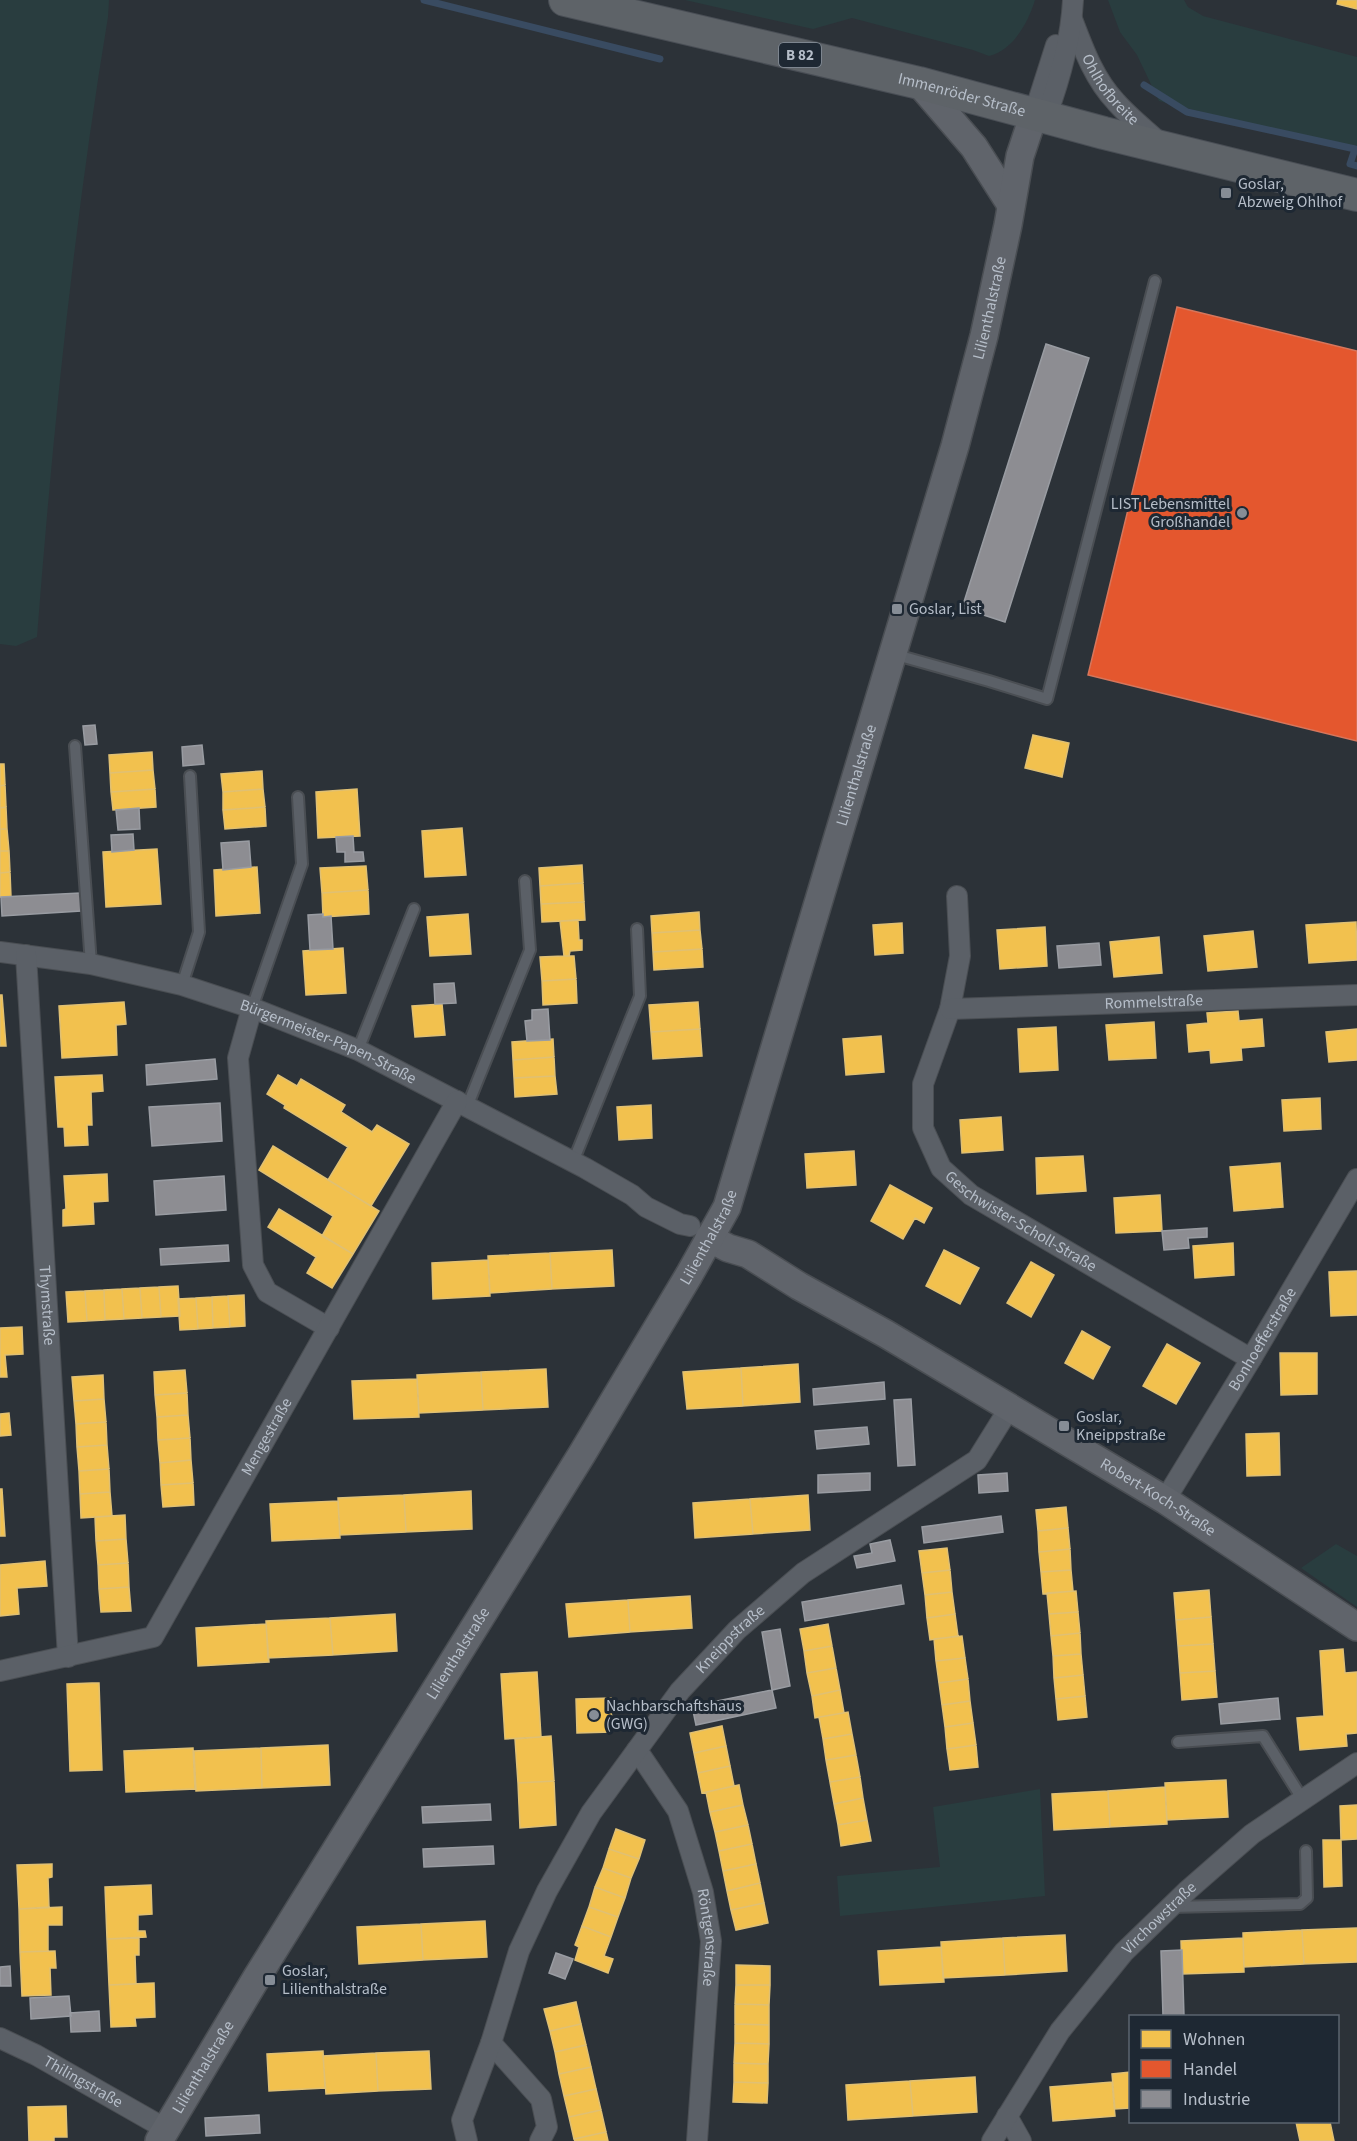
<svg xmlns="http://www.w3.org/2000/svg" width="1357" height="2141" font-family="'Source Sans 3',sans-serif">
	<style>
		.green { fill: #293d3f }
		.homes { fill: #f2c14e; stroke: #e0c073; stroke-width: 1.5 }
		.shops { fill: #e4572e; stroke: #d6765c; stroke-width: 1.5 }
		.industry { fill: #8d8d92; stroke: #999ca2; stroke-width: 1.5 }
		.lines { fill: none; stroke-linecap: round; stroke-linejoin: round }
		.stream { stroke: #394b61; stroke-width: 7 }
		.lane-casing { stroke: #4a4e53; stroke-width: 14 }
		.street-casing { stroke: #4a4e53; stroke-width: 22 }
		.secondary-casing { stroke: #4a4e53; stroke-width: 30 }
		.primary-casing { stroke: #494e55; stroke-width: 34 }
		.lane { stroke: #5b6067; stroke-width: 10 }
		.street { stroke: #5b6067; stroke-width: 20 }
		.secondary { stroke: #60646b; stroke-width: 27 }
		.primary { stroke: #5e6368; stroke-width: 32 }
		.poi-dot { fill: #868d96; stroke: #1e2833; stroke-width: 2 }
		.labels { text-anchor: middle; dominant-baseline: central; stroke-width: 6; stroke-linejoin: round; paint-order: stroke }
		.shield { fill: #1e2833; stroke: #88919c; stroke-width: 1.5 }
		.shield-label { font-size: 15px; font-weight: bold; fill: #b6bec9 }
		.street-label { font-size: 16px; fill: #b6bec9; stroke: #1e2833 }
		.poi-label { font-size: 16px; fill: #b6bec9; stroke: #1e2833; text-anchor: start }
	</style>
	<rect width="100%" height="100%" fill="#2c3238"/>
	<path class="green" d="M0,0H109L108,17C74,222 53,430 37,637L16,646L0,644Z
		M685,0H1035C1028,23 1013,50 989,56L973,50L852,18L813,29Z
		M1108,0H1184L1188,7L1203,16L1357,57V152L1159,101L1137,55L1120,32Z
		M1336,1544L1357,1556V1607L1301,1568Z
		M1040,1789L1045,1896L840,1916L837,1876L940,1867L933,1807Z"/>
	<path class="homes" d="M1338,0H1357V9L1337,4Z
		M1033,735L1069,743L1062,777L1025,768Z
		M152,752L153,770L110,773L109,755Z
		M0,764H4L5,785L0,786Z
		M153,770L155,789L111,792L110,773Z
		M262,771L263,789L223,792L221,774Z
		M5,785L6,807L0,808V786Z
		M155,789L156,807L113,810L111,792Z
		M263,789L265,807L223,810V792Z
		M357,789L360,836L318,838L316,792Z
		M6,807L7,829H0V808Z
		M265,807L266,826L225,829L223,810Z
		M462,828L466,875L425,877L422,831Z
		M0,829H7L9,851H0Z
		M157,849L161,904L106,907L103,852Z
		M0,851H9L10,872L0,873Z
		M582,865L583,883L540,886L539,868Z
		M366,866L368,890L322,893L320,868Z
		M257,867L260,913L216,916L214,870Z
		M10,872L11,897H0V873Z
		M583,883L584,902L541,904L540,886Z
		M368,890L369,914L323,917L322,893Z
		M584,902L585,920L542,922L541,904Z
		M699,912L700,930L652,933L651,916Z
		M468,914L471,954L430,956L427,917Z
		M578,920L579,940H582V950L570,951L569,956H564L560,921Z
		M1356,922L1357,960L1309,963L1306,925Z
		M902,923L903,953L875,955L873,925Z
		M1045,927L1047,966L1000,969L997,930Z
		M700,930L702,949L653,952L652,933Z
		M1253,931L1257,967L1208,971L1204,936Z
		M1159,937L1162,973L1114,977L1110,942Z
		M343,948L346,993L306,995L303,951Z
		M702,949L703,967L654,970L653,952Z
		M564,956H574L576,979L542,981L540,957Z
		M576,979L577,1003L543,1005L542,981Z
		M0,995H2L6,1046H0Z
		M124,1002L126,1024L116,1025L117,1055L62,1058L59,1006Z
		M698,1002L700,1029L651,1032L649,1005Z
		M442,1004L445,1035L415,1037L412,1006Z
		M1238,1011L1239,1021L1262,1019L1264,1046L1241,1048L1242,1060L1211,1063L1210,1050L1189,1052L1187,1025L1208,1023L1207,1013Z
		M1154,1022L1156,1058L1109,1060L1106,1025Z
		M1056,1027L1058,1070L1020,1072L1018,1029Z
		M700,1029L702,1056L653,1059L651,1032Z
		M1357,1029V1060L1329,1062L1326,1032Z
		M881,1036L884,1072L846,1075L843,1039Z
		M553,1039L554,1057L513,1060L512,1042Z
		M554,1057L555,1076L514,1078L513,1060Z
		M102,1075L103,1091L91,1092L92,1125H87L88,1145L65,1146L64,1127H58L55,1077Z
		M278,1075L297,1086L301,1079L345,1105L341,1112L372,1132L377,1125L409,1144L371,1206L328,1180L348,1147L284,1108L285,1105L267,1094Z
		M555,1076L557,1094L515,1097L514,1078Z
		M1320,1098L1321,1129L1284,1131L1282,1100Z
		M651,1105L652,1138L619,1140L617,1107Z
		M1001,1117L1003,1150L962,1153L960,1120Z
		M273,1146L379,1211L353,1254L322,1236L333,1216L259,1170Z
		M854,1151L856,1185L807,1188L805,1154Z
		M1083,1156L1086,1191L1037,1194L1036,1158Z
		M1280,1163L1283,1207L1234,1211L1230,1167Z
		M107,1174L108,1201L93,1202L94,1224L63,1226V1210L66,1209L64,1176Z
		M890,1185L932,1208L924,1223L915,1218L903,1239L871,1221Z
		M1160,1195L1162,1231L1116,1233L1114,1198Z
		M279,1209L353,1254L332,1288L307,1273L316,1257L268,1227Z
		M1233,1243L1234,1275L1195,1278L1193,1246Z
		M612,1250L614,1286L552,1289L550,1253Z
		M944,1250L979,1268L960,1304L926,1286Z
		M550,1253L552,1289L490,1293L488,1256Z
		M488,1260L490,1296L433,1299L432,1263Z
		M1031,1262L1054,1275L1031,1317L1007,1303Z
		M1357,1271V1315L1331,1316L1329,1272Z
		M178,1286L180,1316L161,1317L159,1287Z
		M159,1287L161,1317L142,1318L140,1288Z
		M140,1288L142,1318L124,1319L122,1289Z
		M122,1289L124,1319L105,1320L104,1290Z
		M104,1290L105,1320L87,1321L85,1291Z
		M85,1291L87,1321L68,1322L66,1292Z
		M244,1295L245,1326L230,1327L228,1296Z
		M228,1296L230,1327L213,1328L212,1297Z
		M212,1297L213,1328L198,1329L196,1298Z
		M196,1298L198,1329L180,1330L178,1299Z
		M22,1327L23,1354L5,1355L7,1377H0V1328Z
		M1082,1331L1110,1347L1093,1379L1065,1363Z
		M1167,1344L1200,1363L1176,1404L1143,1386Z
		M1280,1353H1317V1394L1281,1395Z
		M798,1364L800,1402L743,1406L741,1368Z
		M741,1368L743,1406L687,1409L683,1372Z
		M546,1369L548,1407L483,1410L481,1372Z
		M185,1370L187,1393L155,1395L154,1372Z
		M481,1372L483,1410L419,1413L417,1375Z
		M103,1375L104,1399L74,1401L72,1377Z
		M417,1379L419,1417L354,1419L352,1381Z
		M187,1393L188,1415L157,1417L155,1395Z
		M104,1399L106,1422L76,1424L74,1401Z
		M9,1413L11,1435L0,1436V1414Z
		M188,1415L190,1438L158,1440L157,1417Z
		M106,1422L107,1445L77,1447L76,1424Z
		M1279,1433L1280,1475L1247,1476L1246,1434Z
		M190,1438L191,1460L160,1463L158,1440Z
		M107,1445L109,1469L79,1471L77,1447Z
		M191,1460L193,1483L161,1485L160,1463Z
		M109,1469L110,1492L80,1494L79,1471Z
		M193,1483L194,1505L163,1507L161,1485Z
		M0,1489H2L5,1536H0Z
		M471,1491L472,1529L406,1532L404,1495Z
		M110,1492L112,1516L81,1518L80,1494Z
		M404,1495L406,1532L340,1535L338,1498Z
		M808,1495L810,1530L753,1534L750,1499Z
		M750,1499L753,1534L695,1538L693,1503Z
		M338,1501L340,1538L272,1541L270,1504Z
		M1066,1507L1068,1528L1038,1531L1036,1510Z
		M125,1515L126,1539L96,1541L95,1517Z
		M1068,1528L1070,1549L1039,1552L1038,1531Z
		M126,1539L128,1563L98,1565L96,1541Z
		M947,1548L950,1570L922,1573L919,1551Z
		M1070,1549L1071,1570L1041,1572L1039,1552Z
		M45,1561L47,1586L17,1588L19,1614L0,1616V1565Z
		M128,1563L129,1587L99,1589L98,1565Z
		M950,1570L952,1592L925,1595L922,1573Z
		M1071,1570L1073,1591L1043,1594L1041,1572Z
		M129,1587L131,1611L101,1612L99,1589Z
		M1209,1590L1211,1617L1176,1620L1174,1593Z
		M1076,1591L1078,1612L1049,1614L1047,1593Z
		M952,1592L955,1614L927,1618L925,1595Z
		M690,1596L692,1628L630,1632L628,1600Z
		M628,1600L630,1632L569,1637L566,1604Z
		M1078,1612L1080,1633L1051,1636L1049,1614Z
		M395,1614L397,1651L333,1655L330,1618Z
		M955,1614L958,1636L930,1640L927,1618Z
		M1211,1617L1213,1644L1178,1646L1176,1620Z
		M330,1618L333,1655L268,1658L266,1621Z
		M266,1624L269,1662L198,1666L196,1628Z
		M828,1624L832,1646L804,1651L800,1629Z
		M1080,1633L1081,1654L1053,1656L1051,1636Z
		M962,1636L965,1658L936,1661L934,1639Z
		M1213,1644L1215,1671L1180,1673L1178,1646Z
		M832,1646L836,1668L807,1673L804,1651Z
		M1343,1649L1345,1673L1357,1672V1733L1346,1734L1347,1746L1300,1750L1297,1718L1324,1716L1320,1651Z
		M1081,1654L1083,1675L1054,1678L1053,1656Z
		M965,1658L968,1679L939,1683L936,1661Z
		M836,1668L840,1690L812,1696L807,1673Z
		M1215,1671L1217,1697L1182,1700L1180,1673Z
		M537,1672L541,1737L505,1739L501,1674Z
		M1083,1675L1085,1696L1056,1699L1054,1678Z
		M968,1679L970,1701L942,1705L939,1683Z
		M92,1683H99L102,1770L70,1771L67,1684Z
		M840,1690L844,1713L815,1718L812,1696Z
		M1085,1696L1087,1717L1058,1720L1056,1699Z
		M611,1698L612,1732L577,1733L576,1699Z
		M970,1701L973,1723L945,1727L942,1705Z
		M848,1712L852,1734L823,1739L819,1717Z
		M973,1723L976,1745L947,1749L945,1727Z
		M722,1726L726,1746L694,1753L690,1733Z
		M852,1734L856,1755L826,1760L823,1739Z
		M551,1736L554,1781L518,1783L515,1739Z
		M328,1745L330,1785L262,1788L261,1748Z
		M976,1745L978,1767L950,1770L947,1749Z
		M726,1746L730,1766L698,1773L694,1753Z
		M193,1748L195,1789L126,1792L124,1751Z
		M261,1748L262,1788L196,1791L194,1751Z
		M856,1755L860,1777L830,1782L826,1760Z
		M730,1766L734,1786L702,1793L698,1773Z
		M860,1777L863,1798L834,1804L830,1782Z
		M1226,1780L1228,1817L1167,1820L1165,1783Z
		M554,1781L556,1825L520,1828L518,1783Z
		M739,1785L743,1805L710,1812L706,1792Z
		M1165,1787L1167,1824L1110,1827L1108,1791Z
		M1108,1791L1110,1827L1054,1830L1052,1794Z
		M863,1798L867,1820L838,1825L834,1804Z
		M743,1805L748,1825L715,1832L710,1812Z
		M1357,1805V1839L1341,1840L1340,1806Z
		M867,1820L871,1841L841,1846L838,1825Z
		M748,1825L752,1844L719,1851L715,1832Z
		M616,1829L645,1840L639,1859L609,1849Z
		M1323,1840H1341L1342,1886L1324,1887Z
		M752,1844L756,1864L723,1871L719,1851Z
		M609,1849L639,1859L631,1878L603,1868Z
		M52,1864V1877L48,1878L49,1907L19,1909L17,1865Z
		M756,1864L760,1883L727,1891L723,1871Z
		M603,1868L631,1878L625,1898L595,1887Z
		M760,1883L764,1903L731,1910L727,1891Z
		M151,1885L152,1914L138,1915V1931H145L146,1937L107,1939L105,1887Z
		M595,1887L625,1898L618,1917L589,1907Z
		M764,1903L768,1923L736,1930L731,1910Z
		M62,1907V1925H48V1951L20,1952L19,1909Z
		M589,1907L618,1917L611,1937L582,1926Z
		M485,1921L487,1957L423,1960L421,1924Z
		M421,1924L423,1960L359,1964L357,1927Z
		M582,1926L611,1937L604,1956L613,1959L608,1973L575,1960L579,1947L575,1945Z
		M1357,1928V1962L1304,1964L1302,1930Z
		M1302,1930L1304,1964L1244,1967L1243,1933Z
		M1065,1935L1067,1971L1005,1975L1003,1938Z
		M139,1938V1955H135L136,1984L109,1985L107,1939Z
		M1003,1938L1005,1975L943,1978L941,1942Z
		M1243,1938L1244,1972L1182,1974L1181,1941Z
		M941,1947L944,1982L880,1985L878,1951Z
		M55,1951L56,1968H50L51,1995L22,1996L20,1952Z
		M736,1965L770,1966V1985H736Z
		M154,1983L155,2017L135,2018L136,2026L111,2027L109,1985Z
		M736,1985H770L769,2005L735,2004Z
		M576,2002L581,2024L550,2031L544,2009Z
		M735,2004L769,2005V2025L735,2024Z
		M581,2024L586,2045L555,2052L550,2031Z
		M735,2024L769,2025V2044L735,2043Z
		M735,2043L769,2044L768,2064L734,2063Z
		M586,2045L591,2067L559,2074L555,2052Z
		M323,2051L325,2088L269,2091L267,2054Z
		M429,2051L431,2089L378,2091L376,2053Z
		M376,2053L378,2091L326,2094L323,2056Z
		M734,2063L768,2064V2083L734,2082Z
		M591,2067L596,2089L564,2096L559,2074Z
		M1130,2072V2108L1115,2109L1112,2074Z
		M975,2077L977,2112L913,2116L910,2081Z
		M910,2081L913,2116L848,2120L846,2085Z
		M734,2082L768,2083L767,2103L733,2102Z
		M1112,2082L1115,2116L1053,2121L1050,2087Z
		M596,2089L601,2110L569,2117L564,2096Z
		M66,2106L67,2137H54V2141H29L28,2107Z
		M601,2110L606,2132L574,2139L569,2117Z
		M1296,2122H1330L1334,2141H1300Z
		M606,2132L608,2141H575L574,2139Z"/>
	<path class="shops" d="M1177,307L1357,351V741L1088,675Z"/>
	<path class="industry" d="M1046,344L1089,358L1005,622L962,608Z
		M95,725L97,744L85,745L83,726Z
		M202,745L204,764L183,766L182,747Z
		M139,808L140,829L118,830L116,810Z
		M133,834L134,850L112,852L111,835Z
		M353,836L354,852H363L364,861L345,862V852H337L336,837Z
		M249,841L251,867L223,870L221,843Z
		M80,893L81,911L2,916L1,897Z
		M323,914V917L331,916L333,949L310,950L308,915Z
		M1099,943L1101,965L1059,968L1057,946Z
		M454,983L456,1003L435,1004L434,984Z
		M548,1009L550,1040L527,1041L525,1021L532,1020V1010Z
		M215,1059L217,1079L147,1085L146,1065Z
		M220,1103L222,1141L152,1146L149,1107Z
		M224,1176L226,1210L156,1215L154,1181Z
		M1207,1228V1237L1188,1238L1189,1248L1164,1250L1162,1231Z
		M228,1245L229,1261L161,1265L160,1249Z
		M884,1382L885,1399L814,1405L813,1389Z
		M911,1399L915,1465L898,1466L894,1400Z
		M867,1427L869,1444L817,1449L815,1431Z
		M870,1473V1490L818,1493V1475Z
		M1007,1473L1008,1491L979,1493L978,1475Z
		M1001,1516L1003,1532L924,1543L922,1527Z
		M890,1540L895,1561L857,1568L854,1556L872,1553L870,1544Z
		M901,1585L904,1604L805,1621L802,1602Z
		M780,1629L790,1686L772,1690L762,1632Z
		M772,1690L776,1708L696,1725L692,1706Z
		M1278,1698L1280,1719L1221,1724L1219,1704Z
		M490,1804L491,1820L423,1823L422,1807Z
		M493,1846L494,1864L424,1867L423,1849Z
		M1182,1950L1184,2016H1163L1161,1951Z
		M556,1953L573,1959L565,1979L549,1973Z
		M10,1966L11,1986H0V1967Z
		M69,1996L71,2016L31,2019L30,1998Z
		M99,2011L100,2031L71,2032L70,2013Z
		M259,2115L260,2133L206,2136L205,2118Z"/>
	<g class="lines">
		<path class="stream" d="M424,0L660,59
			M1144,85L1187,112L1355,149L1350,164L1357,166"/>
		<defs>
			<path id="lane" d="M893,654L989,681L1047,699L1155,281
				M75,746L91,964
				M182,985L199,932L190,776
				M252,1008L302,864L298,797
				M358,1050L414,909
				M467,1107L530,950L525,881
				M573,1162L640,996L637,929
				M1178,1742L1263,1736L1303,1800
				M1170,1907L1300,1904L1307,1898L1306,1851"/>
			<g id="street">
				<path id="s1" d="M1072,19C1083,48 1094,79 1116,102C1129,117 1146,130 1161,144"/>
				<path d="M1034,114L1056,45"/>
				<path d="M1046,117C1060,79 1071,41 1073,0"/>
				<path id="s2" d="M957,896L960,956L950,1009L923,1084V1128L941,1168L971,1195L1251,1359"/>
				<path id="s3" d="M0,952L91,964L182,985L252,1008L358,1050L585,1168L632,1195L646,1207L680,1224L690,1226"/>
				<path id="s4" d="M26,955L68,1657"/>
				<path d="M252,1008L238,1058L253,1265L267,1292L329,1328"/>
				<path id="s5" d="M950,1009L1357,995"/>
				<path id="s6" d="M1165,1500L1251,1359L1357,1179"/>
				<path id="s7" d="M0,1671L153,1637L457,1101"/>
				<path id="s8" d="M637,1750L678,1811L703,1892L711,1941L697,2141"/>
				<path id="s9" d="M0,2038L36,2055L166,2129"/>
				<path d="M491,2043L541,2099L547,2127L540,2141"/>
				<path d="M1007,2116L1021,2141"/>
				<path id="s10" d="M467,2141L462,2120L491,2043L519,1951L547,1891L591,1813L680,1691L737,1630L803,1573L977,1460L1010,1407"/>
				<path id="s11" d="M992,2141L1060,2031L1124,1952L1188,1890L1252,1834L1357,1763"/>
			</g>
			<g id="secondary">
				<path d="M919,83L974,147L1011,205"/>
				<path id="s12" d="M709,1238L728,1248L748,1254L799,1286L886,1334L1165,1500L1357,1627"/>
				<path id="s13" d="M159,2141L257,1977L582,1454L689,1275L727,1207L955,446L984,336L1008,225L1020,156L1034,114"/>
			</g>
			<g id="primary">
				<path id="s14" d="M565,0L919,83L1104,133L1357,195"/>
			</g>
		</defs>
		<use href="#lane" class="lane-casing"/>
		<use href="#street" class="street-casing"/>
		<use href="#secondary" class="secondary-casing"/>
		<use href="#primary" class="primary-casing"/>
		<use href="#lane" class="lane"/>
		<use href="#street" class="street"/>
		<use href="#secondary" class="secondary"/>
		<use href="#primary" class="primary"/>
	</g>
	<g class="poi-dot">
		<rect x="1220" y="187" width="12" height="12" rx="3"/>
		<circle cx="1242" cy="513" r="6"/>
		<rect x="891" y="603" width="12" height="12" rx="3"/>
		<rect x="1058" y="1420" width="12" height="12" rx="3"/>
		<circle cx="594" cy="1715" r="6"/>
		<rect x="264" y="1974" width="12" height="12" rx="3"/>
	</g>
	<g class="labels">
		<rect class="shield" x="779" y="43" width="42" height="24" rx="4.5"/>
		<g class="shield-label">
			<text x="800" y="55">B 82</text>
		</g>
		<g class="street-label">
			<text stroke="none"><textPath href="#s1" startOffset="81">Ohlhofbreite</textPath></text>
			<text stroke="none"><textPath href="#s14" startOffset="408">Immenröder Straße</textPath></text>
			<text stroke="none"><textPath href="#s13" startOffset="2030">Lilienthalstraße</textPath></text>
			<text stroke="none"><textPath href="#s13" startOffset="1544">Lilienthalstraße</textPath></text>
			<text stroke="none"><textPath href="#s5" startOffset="204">Rommelstraße</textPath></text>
			<text stroke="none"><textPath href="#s3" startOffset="342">Bürgermeister-Papen-Straße</textPath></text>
			<text stroke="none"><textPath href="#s2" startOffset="378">Geschwister-Scholl-Straße</textPath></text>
			<text stroke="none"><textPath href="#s13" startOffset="1058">Lilienthalstraße</textPath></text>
			<text stroke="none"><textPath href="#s4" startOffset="351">Thymstraße</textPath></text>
			<text stroke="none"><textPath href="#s6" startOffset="188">Bonhoefferstraße</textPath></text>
			<text stroke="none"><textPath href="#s7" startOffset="387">Mengestraße</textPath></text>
			<text stroke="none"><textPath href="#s12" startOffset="519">Robert-Koch-Straße</textPath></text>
			<text stroke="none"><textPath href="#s10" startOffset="579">Kneippstraße</textPath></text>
			<text stroke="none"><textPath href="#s13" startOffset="572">Lilienthalstraße</textPath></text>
			<text stroke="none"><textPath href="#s11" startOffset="280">Virchowstraße</textPath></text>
			<text stroke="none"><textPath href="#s8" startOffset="204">Röntgenstraße</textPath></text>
			<text stroke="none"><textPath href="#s13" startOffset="86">Lilienthalstraße</textPath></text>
			<text stroke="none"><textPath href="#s9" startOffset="94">Thilingstraße</textPath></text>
		</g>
		<g class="poi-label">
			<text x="1238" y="184">Goslar,<tspan x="1238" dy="18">Abzweig Ohlhof</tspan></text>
			<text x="1230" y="504" text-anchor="end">LIST Lebensmittel<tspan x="1230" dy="18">Großhandel</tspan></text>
			<text x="909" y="609">Goslar, List</text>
			<text x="1076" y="1417">Goslar,<tspan x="1076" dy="18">Kneippstraße</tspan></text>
			<text x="606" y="1706">Nachbarschaftshaus<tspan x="606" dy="18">(GWG)</tspan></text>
			<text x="282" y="1971">Goslar,<tspan x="282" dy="18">Lilienthalstraße</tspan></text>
		</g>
	</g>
	<rect x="1129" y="2015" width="210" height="108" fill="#1e2833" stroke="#5b646f" stroke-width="1.5"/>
	<rect x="1141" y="2030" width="30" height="18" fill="#f2c14e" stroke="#5b646f" stroke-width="1.5"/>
	<text x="1183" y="2045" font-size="18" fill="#b6bec9">Wohnen</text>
	<rect x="1141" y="2060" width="30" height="18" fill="#e4572e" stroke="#5b646f" stroke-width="1.5"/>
	<text x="1183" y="2075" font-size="18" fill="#b6bec9">Handel</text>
	<rect x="1141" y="2090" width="30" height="18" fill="#8d8d92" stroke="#5b646f" stroke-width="1.5"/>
	<text x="1183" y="2105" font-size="18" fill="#b6bec9">Industrie</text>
</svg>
